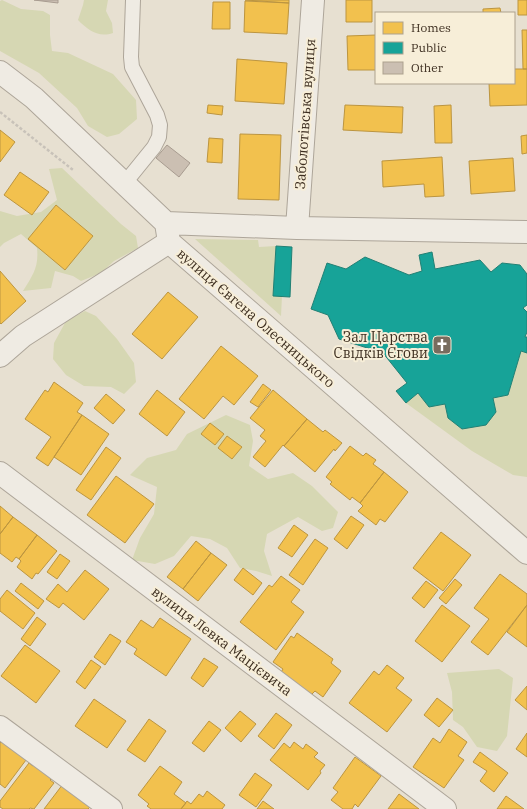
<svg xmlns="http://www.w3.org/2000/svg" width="527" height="809" font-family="'IBM Plex Serif',serif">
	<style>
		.green { fill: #d6d7b3 }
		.homes { fill: #f2c14e; stroke: #bc9540 }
		.public { fill: #17a398; stroke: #228074 }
		.building { fill: #cbbfb2; stroke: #a89c90 }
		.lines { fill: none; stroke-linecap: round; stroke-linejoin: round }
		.service-casing { stroke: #ada599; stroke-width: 16 }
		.minor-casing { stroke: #ada599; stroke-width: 24 }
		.path { stroke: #c8c2b9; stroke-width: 2.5; stroke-dasharray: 3 2; stroke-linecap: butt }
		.service { stroke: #efebe3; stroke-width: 14 }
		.minor { stroke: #efebe3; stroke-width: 22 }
		.labels { text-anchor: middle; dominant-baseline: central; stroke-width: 4; stroke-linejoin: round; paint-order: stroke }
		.street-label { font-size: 14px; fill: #3d2e20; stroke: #f7eed8 }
		.poi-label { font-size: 14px; fill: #3d2e20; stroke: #f7eed8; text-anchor: end }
	</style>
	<rect width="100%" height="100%" fill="#e7e0d1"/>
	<path class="green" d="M2,0L21,9L43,11L50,15V35L52,51L68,53L113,74L136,100L137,119L119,134L107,137L88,126L77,108L39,73L0,51V1Z
		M84,0H108L106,11L112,23L113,33C98,38 88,30 78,20L83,5Z
		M62,168L121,224L136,236L138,248L114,261L101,273L81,281L73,276L55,271L51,288L23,291C33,275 39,267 37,248L21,234L4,243L0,247V211L17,216L41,212L57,200L49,169Z
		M195,239L258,240L259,247L276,246L273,295L282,296L281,316Z
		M85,311L96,316L117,339L134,363L136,382L124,394L111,387L84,386L66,375L53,359L54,343L66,321Z
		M521,351L527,353V477L513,475L472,451L406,403L418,393L429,407L445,404L448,418L462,429L485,425L496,412L493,398L508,395Z
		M226,415L250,425L253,441L249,466L268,479L293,473L312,486L338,512L333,528L322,531L298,517L267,534L264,551L272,576L256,571L240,568L227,548L210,539L191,536L174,556L155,564L132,560L140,538L154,514L157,487L130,475L147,458L176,450L187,434Z
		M499,669L513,678L507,736L497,751L477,747L463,727L453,720L452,692L447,673Z"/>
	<path class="homes" d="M245,0H289V3Z
		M346,0H372V22H346Z
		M518,0H527V15H518Z
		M245,1L289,3L287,34L244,32Z
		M213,2H230V29H212Z
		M500,8L501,13H483V9Z
		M522,30H527V69H523Z
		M376,35V70H348L347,36Z
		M237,59L287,63L284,104L235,101Z
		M514,69H527V105L490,106L489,83H514Z
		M208,105L223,106L222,115L207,113Z
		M345,105L403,107L402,133L343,130Z
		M451,105L452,143H435L434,106Z
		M0,130L15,142L0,162Z
		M240,134L281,135L279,200L238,199Z
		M527,135V153L522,154L521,136Z
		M209,138L223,139L222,163L207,162Z
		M442,157L444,196L425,197L424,184L383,187L382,161Z
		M513,158L515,191L471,194L469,161Z
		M20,172L49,192L32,215L4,195Z
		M56,205L93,236L65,270L28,239Z
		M0,271L26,301L1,324L0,323Z
		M168,292L198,317L162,359L132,334Z
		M221,346L258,376L234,405L223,396L204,419L179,399Z
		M54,382L83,403L77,412L82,415L48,466L36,458L51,437L25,419L45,390L48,392Z
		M263,384L271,390L258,407L250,402Z
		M157,390L185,412L167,436L139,414Z
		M273,390L307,419L284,446L283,445L265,467L253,457L266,441L260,436L265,430L250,418Z
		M106,394L125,410L113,424L94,408Z
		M82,415L109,434L81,475L54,457Z
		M307,419L323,432L325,430L342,443L335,451L334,449L315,472L284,446Z
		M210,423L224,434L215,445L201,434Z
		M227,436L242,447L232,459L218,448Z
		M350,446L363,456L366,453L376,460L373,464L384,472L360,503L352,497L350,500L330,484L332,482L326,477Z
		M106,447L121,458L91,500L76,490Z
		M384,472L408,492L385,522L380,519L376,525L358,511L363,506L360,503Z
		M116,476L154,504L125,543L87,515Z
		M0,506L13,517L0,534Z
		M351,516L364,525L347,549L334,539Z
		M13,517L37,535L19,559L16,557L12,562L0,553V534Z
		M294,525L308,535L292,557L278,548Z
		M441,532L471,555L443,591L413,568Z
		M37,535L57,551L38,574L36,573L32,579L17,567L21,561L19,559Z
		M315,539L328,548L303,585L289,575Z
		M196,541L211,553L183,589L167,577Z
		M211,553L227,565L198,601L183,589Z
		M60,554L70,561L57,579L47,572Z
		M243,568L262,583L253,595L234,580Z
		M85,570L109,589L84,620L63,603L59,608L46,599L58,584L67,592Z
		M500,574L527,594V605L488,655L471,642L489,619L474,608Z
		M281,576L300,590L291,602L304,612L276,650L240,622L269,585L272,587Z
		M455,579L462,585L446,604L439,598Z
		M426,581L438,590L424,608L412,598Z
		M21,583L44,601L38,609L15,591Z
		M7,590L35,613L23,629L0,611V599Z
		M442,605L470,626L442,662L415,641Z
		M527,605V647L507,632Z
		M37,617L46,624L30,646L21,639Z
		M160,618L191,639L166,676L134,654L137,649L126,642L141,620L153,628Z
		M297,633L333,659L331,663L341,671L323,697L315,691L311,695L280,674L283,669L273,662L291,636L294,638Z
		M110,634L121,641L105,665L94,657Z
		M25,645L60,671L36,703L1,676Z
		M204,658L218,667L203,687L191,678Z
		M91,660L101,667L85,689L76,682Z
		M387,665L404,678L396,688L412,700L387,732L349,703L374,671L379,675Z
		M527,686V710L515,700Z
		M437,698L453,710L439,727L424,715Z
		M94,699L126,721L107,748L75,726Z
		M240,711L256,724L241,742L225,728Z
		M276,713L292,725L274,749L258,736Z
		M149,719L166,731L145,762L127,750Z
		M209,721L221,730L204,752L192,743Z
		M449,729L467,742L458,756L464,760L444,788L413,767L433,738L440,743Z
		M527,733V757L516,749Z
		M2,741L26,760L5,788L0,784V743Z
		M294,742L303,749L306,744L318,753L314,757L325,765L320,771L321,773L308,790L270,760L284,743L290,748Z
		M480,752L508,773L494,792L480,781L487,771L473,762Z
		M355,757L381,776L358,807L355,804L352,809H343L331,800L338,792L333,788Z
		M36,762L54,776L50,780L54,783L34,809L30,808L29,809H3L0,807V801L29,763L33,766Z
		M160,766L182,782L174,794L186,803L181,809H151L147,806L149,804L138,795Z
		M255,773L272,785L256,807L239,795Z
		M63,784L91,806L88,809H44Z
		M207,791L225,805L222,809H181L187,801L191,804L199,794L203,797Z
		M399,794L419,809H388Z
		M506,796L524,809H497Z
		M263,801L274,809H257Z"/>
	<path class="public" d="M276,246L292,247L290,297L273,296Z
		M432,252L435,269L480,260L491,272L502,263L520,265L527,274V305L523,308L527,312V332L525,337H527V353L521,351L508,395L493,398L496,412L486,425L462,429L448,418L445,404L429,407L418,393L406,403L396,391L407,383L383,353L339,339L328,315L311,309L327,263L346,269L365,257L409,275L422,271L419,255Z"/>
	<path class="building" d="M34,0H58V3Z
		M167,145L190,163L179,177L156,158Z"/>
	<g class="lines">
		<defs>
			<path id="service" d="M124,184L154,147L159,137L160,125L157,115L132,67L131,57L133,0"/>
			<path id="minor" d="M0,72L34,98L166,223L169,242L527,553
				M166,223L297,228L527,232
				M297,228L313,0
				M0,356L23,336L169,242
				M0,473L445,809
				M0,727L111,809"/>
		</defs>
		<use href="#service" class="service-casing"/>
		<use href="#minor" class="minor-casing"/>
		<path class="path" d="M0,112L73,170"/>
		<use href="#service" class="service"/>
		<use href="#minor" class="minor"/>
	</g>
	<defs>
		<symbol id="church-square" viewBox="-11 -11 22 22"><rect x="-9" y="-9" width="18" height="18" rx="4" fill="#786c5e" stroke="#f7eed8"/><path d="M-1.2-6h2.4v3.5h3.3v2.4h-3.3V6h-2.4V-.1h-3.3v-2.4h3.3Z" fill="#fff"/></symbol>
	</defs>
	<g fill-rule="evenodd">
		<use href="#church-square" x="431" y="334" width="22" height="22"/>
	</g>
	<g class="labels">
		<g class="street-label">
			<text transform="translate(305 114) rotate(-86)">Заболотівська вулиця</text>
			<text transform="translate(256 318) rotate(41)">вулиця Євгена Олесницького</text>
			<text transform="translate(222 641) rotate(37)">вулиця Левка Мацієвича</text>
		</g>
		<g class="poi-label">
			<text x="428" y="337">Зал Царства<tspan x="428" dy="16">Свідків Єгови</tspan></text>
		</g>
	</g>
	<rect x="375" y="12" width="140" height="72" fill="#f7eed8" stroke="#ada18e"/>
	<rect x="383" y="22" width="20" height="12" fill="#f2c14e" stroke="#ada18e"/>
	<text x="411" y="32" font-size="12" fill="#3d2e20">Homes</text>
	<rect x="383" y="42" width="20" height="12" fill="#17a398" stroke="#ada18e"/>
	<text x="411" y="52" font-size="12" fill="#3d2e20">Public</text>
	<rect x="383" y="62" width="20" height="12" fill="#cbbfb2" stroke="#ada18e"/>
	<text x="411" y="72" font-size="12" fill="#3d2e20">Other</text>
</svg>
